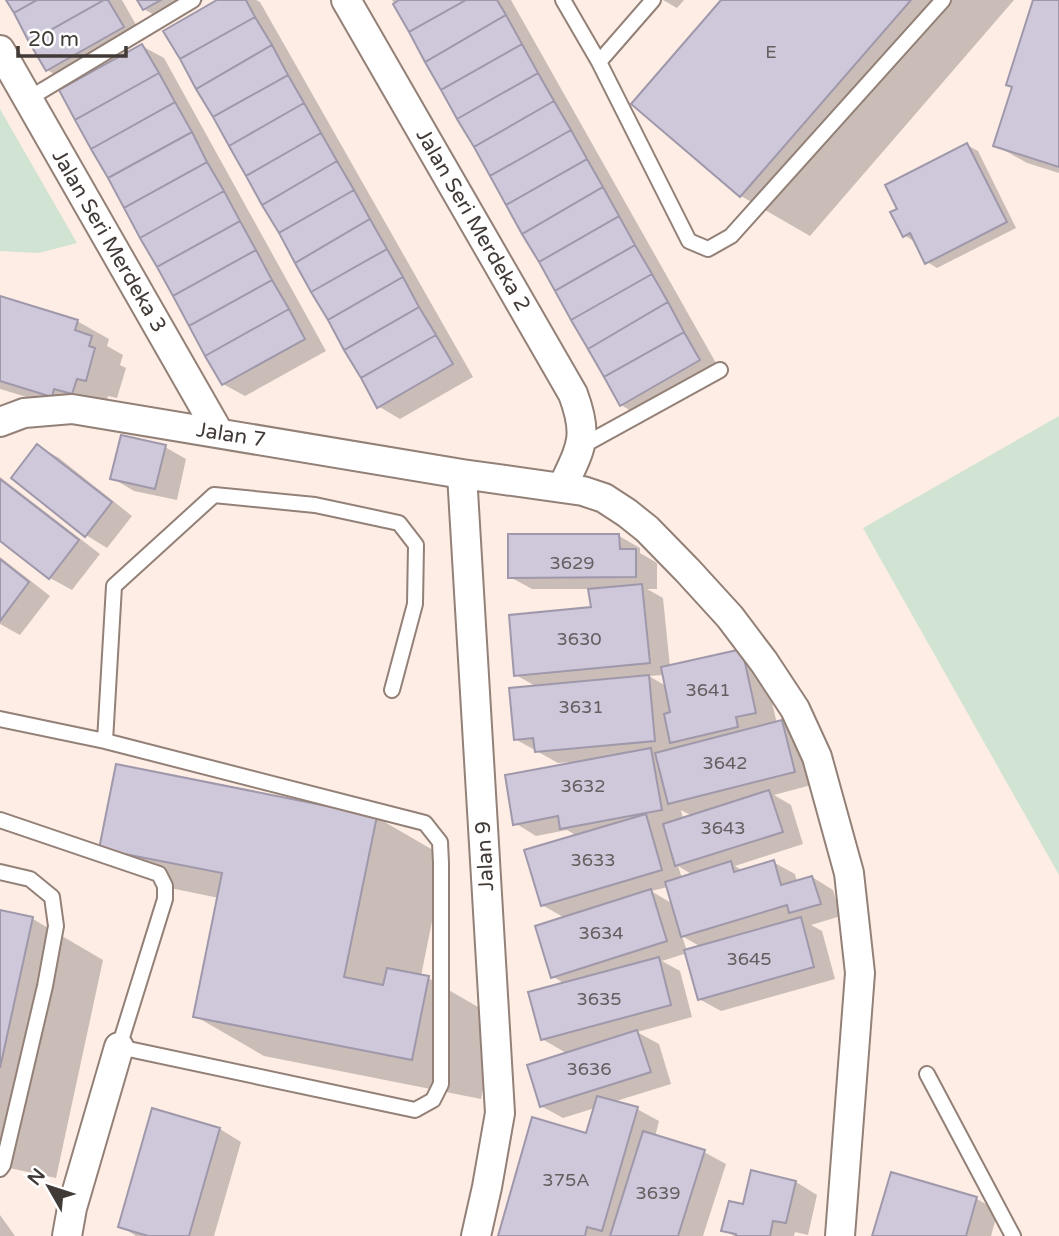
<svg xmlns="http://www.w3.org/2000/svg" width="1059" height="1236" font-family="'Varela Round',sans-serif">
	<style>
		.green { fill: #d1e3d2 }
		.shadow { fill: #0003; fill-rule: evenodd }
		.building { fill: #cfc7da; stroke: #9f98aa; stroke-width: 2 }
		.lines { fill: none; stroke-linecap: round; stroke-linejoin: round }
		.service-casing { stroke: #938077; stroke-width: 18 }
		.minor-casing { stroke: #938077; stroke-width: 32 }
		.service { stroke: #fff; stroke-width: 14 }
		.minor { stroke: #fff; stroke-width: 28 }
		.labels { text-anchor: middle; dominant-baseline: central; stroke-width: 5; stroke-linejoin: round; paint-order: stroke }
		.number-label { font-size: 18px; fill: #655d5f }
		.street-label { font-size: 21px; fill: #423a36; stroke: #fff }
	</style>
	<rect width="100%" height="100%" fill="#fdede5"/>
	<path class="green" d="M0,109L77,243L39,253L0,251Z
		M1059,416V875L863,528Z"/>
	<path class="shadow" d="M8,0H122L144,39L69,82L47,70Z
		M139,0H204L166,22L144,9Z
		M221,0H256L260,2L473,377L400,419L378,406Z
		M392,0H511L721,372L643,418L621,405Z
		M663,0H684L677,8Z
		M723,0H1014L810,236L741,196L634,104Z
		M1035,0H1059V173L1027,163L995,145L1013,88Z
		M142,46L164,58L326,351L245,396L223,384Z
		M967,145L978,151L1016,228L937,268L927,262L915,242L904,235Z
		M0,298L77,321L109,339L107,346L123,355L120,365L126,368L117,398L108,396L104,411L83,414L0,389Z
		M38,446L59,458L132,516L107,548L86,535Z
		M165,447L186,459L177,500L134,491L112,478Z
		M0,477L100,554L72,590L50,578L0,539Z
		M619,536L640,548V553L657,563V589H647L663,598L670,667L742,651L763,663L777,724L782,722L803,735L815,784L774,795L791,805L803,844L735,866L743,871L773,862L795,874L797,882L812,877L833,890L841,916L811,925L822,931L835,979L721,1011L699,999L687,953L662,961L680,971L692,1017L637,1032L659,1044L671,1084L613,1102L637,1109L659,1121L655,1137L704,1152L726,1164L703,1236H500L588,1135L595,1108L563,1118L541,1106L568,1054L542,1039L565,984L552,976L565,918L542,905L577,836L567,830L536,836L515,823L572,765L571,762L558,763L515,739L537,687L516,675L593,609L590,589H532L510,577ZM664,675L666,686L649,676ZM681,810L692,816L683,819ZM678,866L693,875L682,878ZM668,887L673,904L651,891ZM682,936L701,947L687,951Z
		M0,557L50,596L20,635L0,624Z
		M376,817L445,857L421,976L428,978L497,1018L481,1099L264,1056L195,1016L219,898L170,888L101,848Z
		M0,912L33,919L103,960L56,1178L0,1166Z
		M220,1129L241,1142L214,1236H136L120,1226Z
		M752,1172L796,1182L817,1195L808,1235L795,1232L794,1236H734L723,1230L744,1206Z
		M892,1174L977,1199L998,1211L991,1236H874Z
		M0,1215L15,1236H0Z"/>
	<path class="building" d="M6,0H37L14,13Z
		M37,0H104L29,42L14,13Z
		M104,0H108L124,27L46,71L29,42Z
		M137,0H161L143,10Z
		M217,0H246L255,17L180,59L163,31Z
		M399,0H466L409,32L393,4Z
		M466,0H497L506,15L425,62L409,32Z
		M721,0H911L740,197L631,104Z
		M1033,0H1059V167L993,146L1012,87L1006,85Z
		M506,15L522,44L441,90L425,62Z
		M255,17L272,45L196,89L180,59Z
		M142,44L159,73L75,120L59,90Z
		M522,44L538,73L457,119L441,90Z
		M272,45L288,75L213,117L196,89Z
		M159,73L175,102L91,149L75,120Z
		M538,73L554,101L474,147L457,119Z
		M288,75L304,103L229,146L213,117Z
		M554,101L571,130L490,176L474,147Z
		M175,102L192,132L108,178L91,149Z
		M304,103L321,133L246,176L229,146Z
		M571,130L587,159L506,205L490,176Z
		M192,132L207,162L124,208L108,178Z
		M321,133L337,161L262,205L246,176Z
		M967,143L1007,222L925,264L910,233L903,237L890,212L897,209L885,185Z
		M587,159L603,187L522,234L506,205Z
		M337,161L354,190L279,233L262,205Z
		M207,162L224,191L140,238L124,208Z
		M603,187L619,216L539,262L522,234Z
		M354,190L370,219L295,263L279,233Z
		M224,191L240,221L157,267L140,238Z
		M619,216L635,245L555,291L539,262Z
		M370,219L387,249L311,292L295,263Z
		M240,221L256,250L173,296L157,267Z
		M635,245L652,274L571,320L555,291Z
		M387,249L403,277L328,320L311,292Z
		M256,250L272,280L189,326L173,296Z
		M652,274L668,302L588,349L571,320Z
		M403,277L419,307L344,350L328,320Z
		M272,280L289,309L205,356L189,326Z
		M0,296L78,320L75,330L92,336L89,346L95,348L86,381L77,379L72,394L54,389L52,397L0,381Z
		M668,302L684,332L604,377L588,349Z
		M419,307L436,335L361,378L344,350Z
		M289,309L305,339L222,385L205,356Z
		M684,332L700,360L620,406L604,377Z
		M436,335L453,364L377,408L361,378Z
		M121,435L166,445L155,489L110,479Z
		M37,444L112,502L85,537L11,478Z
		M0,479L79,540L49,579L0,541Z
		M508,534H619L620,549H636V577L508,578Z
		M0,559L29,582L0,621Z
		M642,584L650,663L514,676L509,615L591,607L588,589Z
		M742,649L756,713L736,717L738,727L670,743L664,714L670,712L661,667Z
		M649,675L655,741L535,752L533,738L514,740L509,688Z
		M782,720L795,772L668,804L655,753Z
		M651,748L662,810L560,829L558,816L513,825L505,775Z
		M116,764L377,816L344,977L383,985L387,968L429,976L412,1060L193,1017L222,873L99,849Z
		M769,790L783,832L675,866L663,824Z
		M646,814L662,870L541,906L524,850Z
		M774,860L781,885L812,876L821,904L789,913L787,905L681,937L665,882L731,861L734,872Z
		M651,889L667,941L551,978L535,926Z
		M0,910L33,917L0,1068Z
		M801,917L814,967L698,1000L684,950Z
		M659,957L671,1005L541,1040L528,992Z
		M637,1030L651,1072L540,1107L527,1065Z
		M597,1096L638,1107L602,1231L587,1227L585,1236H498L532,1117L586,1133Z
		M152,1108L220,1128L189,1236H148L118,1227Z
		M643,1131L705,1150L678,1236H610Z
		M751,1170L796,1181L786,1223L773,1221L770,1236H736V1234L721,1231L729,1201L743,1204Z
		M891,1172L977,1197L966,1236H872Z"/>
	<g class="lines">
		<defs>
			<path id="service" d="M563,0L599,62L689,241L708,249L731,236L943,0
				M599,62L653,0
				M28,99L193,0
				M582,446L720,370
				M0,719L105,741L425,823L440,842L441,863V1084L433,1100L415,1110L119,1047L165,899V886L159,874L0,820
				M105,741L114,586L214,495L315,505L399,523L416,545L415,604L392,690
				M0,872L30,879L52,897L56,926L45,986L3,1165L0,1169
				M927,1074L1013,1236"/>
			<path id="minor" d="M346,0L573,394C589,437 581,447 563,486
				M0,50L219,433
				M0,422L24,413L72,409L462,474L583,491L604,498L627,513L647,529L688,571L730,617L764,662L795,709L817,757L849,873L860,973L840,1236
				M462,474L500,1113L487,1187L476,1236
				M67,1236L72,1208L119,1047"/>
		</defs>
		<use href="#service" class="service-casing"/>
		<use href="#minor" class="minor-casing"/>
		<use href="#service" class="service"/>
		<use href="#minor" class="minor"/>
	</g>
	<g class="labels">
		<g class="number-label">
			<text x="771" y="52">E</text>
			<text x="572" y="563">3629</text>
			<text x="579" y="639">3630</text>
			<text x="708" y="690">3641</text>
			<text x="581" y="707">3631</text>
			<text x="725" y="763">3642</text>
			<text x="583" y="786">3632</text>
			<text x="723" y="828">3643</text>
			<text x="593" y="860">3633</text>
			<text x="601" y="933">3634</text>
			<text x="749" y="959">3645</text>
			<text x="599" y="999">3635</text>
			<text x="589" y="1069">3636</text>
			<text x="566" y="1180">375A</text>
			<text x="658" y="1193">3639</text>
		</g>
		<g class="street-label">
			<text transform="translate(473 220) rotate(60)">Jalan Seri Merdeka 2</text>
			<text transform="translate(109 241) rotate(60)">Jalan Seri Merdeka 3</text>
			<text transform="translate(231 435) rotate(9)">Jalan 7</text>
			<text transform="translate(485 856) rotate(-93)">Jalan 9</text>
		</g>
	</g>
	<g transform="translate(49 1187) rotate(309)" stroke="#ffffff" stroke-width="5" paint-order="stroke">
	<path d="M0-5L12 26L0 18L-12 26Z" fill="#423a36"/>
	<text y="-10" font-size="19" font-weight="bold" text-anchor="middle" fill="#423a36">N</text>
	</g>
	<path d="M18 46v10h108v-10" fill="none" stroke="#423a36" stroke-width="3.5"/>
	<text x="28" y="46" font-size="21" fill="#423a36" stroke="#ffffff" stroke-width="5" paint-order="stroke">20 m</text>
</svg>
